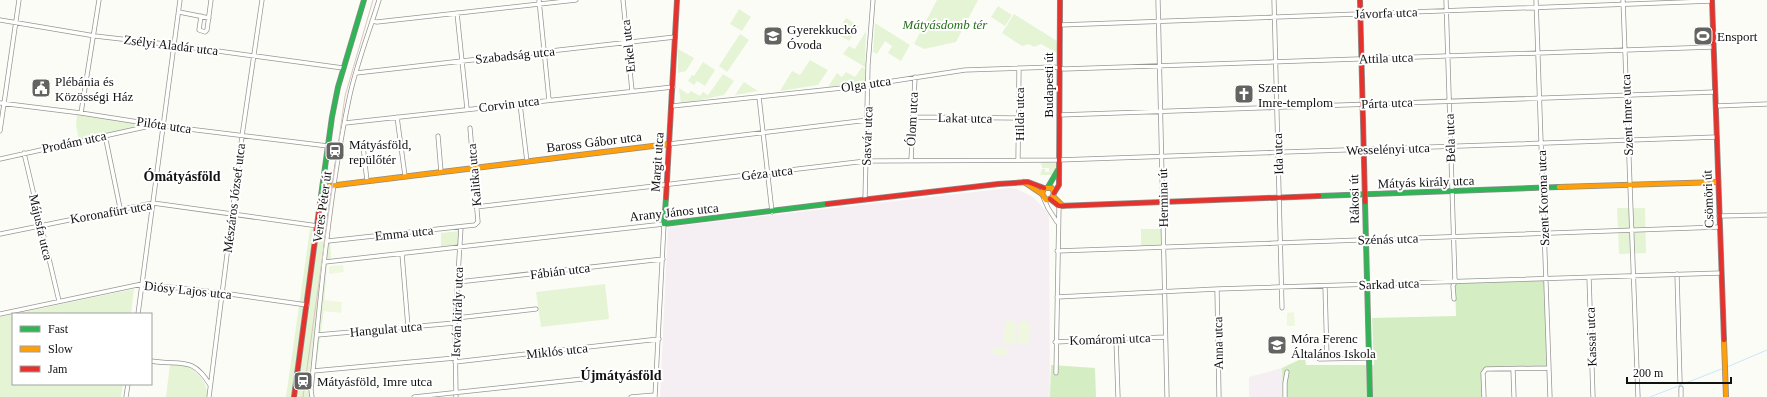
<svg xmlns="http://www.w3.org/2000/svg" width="1767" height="397" font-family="'Times New Roman',serif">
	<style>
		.industrial { fill: #f5eff3 }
		.green { fill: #e5f4d5 }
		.forest { fill: #d4edc2 }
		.pitch { fill: #eff8df }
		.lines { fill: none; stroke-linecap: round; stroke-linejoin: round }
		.stream { stroke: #cae6fa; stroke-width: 1 }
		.street-casing { stroke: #979795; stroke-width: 5 }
		.fast-casing { stroke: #8d8d8b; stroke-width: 6 }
		.slow-casing { stroke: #8d8d8b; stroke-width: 6 }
		.jam-casing { stroke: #8d8d8b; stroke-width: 6 }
		.street { stroke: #fffffe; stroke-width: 3.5 }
		.fast { stroke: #30b455; stroke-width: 4.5 }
		.slow { stroke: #ff9f0a; stroke-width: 4.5 }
		.jam { stroke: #e5322d; stroke-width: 4.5 }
		.tram { stroke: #dac5c4; stroke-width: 1 }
		.labels { text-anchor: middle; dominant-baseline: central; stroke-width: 4; stroke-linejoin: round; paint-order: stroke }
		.street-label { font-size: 13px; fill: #111; stroke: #fff }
		.park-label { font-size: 13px; font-style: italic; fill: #277019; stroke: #fff }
		.poi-label { font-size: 13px; fill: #111; stroke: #fff; text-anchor: start }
		.neighbourhood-label { font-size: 14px; font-weight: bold; fill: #111; stroke: #fff }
	</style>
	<rect width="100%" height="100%" fill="#fcfcf7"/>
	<path class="industrial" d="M1009,188L1017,189L1033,197L1049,214L1050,397H660L668,227Z
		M1282,368L1283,397H1249V377Z"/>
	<path class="green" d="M937,0H978L956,42L924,49L914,44Z
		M998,6L1012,15L1005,26L991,17Z
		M739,9L751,17L742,31L730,24Z
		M1014,14L1057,41V53L1041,44L1034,47L1029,44L1022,46L1002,33Z
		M846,18L859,26L849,41L836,33Z
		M875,23L910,45L901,61L888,53L892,46L885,41L877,54L873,52Z
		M866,31L865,67L843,54L849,46L855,49Z
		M740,34L749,40L727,72L719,66Z
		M678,49L694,58L686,71L678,73Z
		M810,60L828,70L818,85L780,91L792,71L800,75Z
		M703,62L715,70L705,86L697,81L694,85L688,81L692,75L694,76Z
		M862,67L865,69V82L828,87L837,73L842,77L846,72L855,77Z
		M723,74L734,81L724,95L681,104L679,88L688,94L691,91L700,96L703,92L708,95Z
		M744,82L758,91L735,95Z
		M77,113L138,123V127L79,140L76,126Z
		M1043,162L1058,163L1057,171L1054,175H1040L1042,169H1045V172H1049V168H1042V165H1040Z
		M1617,208H1645L1646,253L1619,254Z
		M310,229L330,232L331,264H327L323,316L313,389L315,397H286Z
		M1141,229H1161V245L1141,246Z
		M459,231L458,245L441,247V233Z
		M605,284L609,319L541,327L536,292Z
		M134,289L131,314H13V384H123L121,397H0V317Z
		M170,364C174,365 179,364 183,365C196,368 209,384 207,397H166Z"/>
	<path class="forest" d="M1545,279L1549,368L1483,371L1484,397H1283L1282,368L1305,357L1306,365H1374L1372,318L1456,316L1455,282Z
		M1051,365L1095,368L1096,397H1050Z"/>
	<path class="pitch" d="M343,265L344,272L329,274V266Z
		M324,300L342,302L341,313L323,311Z
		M1294,312L1295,326H1287V313Z
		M1005,321H1016L1015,343H1004Z
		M1019,322H1030L1029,344H1018Z
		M1006,347L1007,355L994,356L993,348Z"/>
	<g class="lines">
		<path class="stream" d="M1727,367L1767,350
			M1650,397L1724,368"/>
		<defs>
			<path id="street" d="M539,0L549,100
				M623,0L632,91
				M1158,0L1167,397
				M1274,0L1282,308
				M1446,0L1455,282L1453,286L1454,299
				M1536,0L1550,397
				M1623,0L1638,397
				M179,12L209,18
				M457,13L467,109
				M201,16L199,30L205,32L207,30L211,0
				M0,20L95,36L174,45L343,68
				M372,21L377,22L576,0
				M1060,25L1712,1
				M356,73L675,37
				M759,97L772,212
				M0,103L81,113L164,126L328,146
				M520,104L527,162
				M672,106L861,86L965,70L1054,67L1064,69L1713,47
				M1716,106L1767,104
				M81,113L99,0
				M1059,115L1715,92
				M397,117L405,176
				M912,117L1018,118
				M345,123L673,87
				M0,131L19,0
				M105,135L120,208
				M438,136L441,172
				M669,144L868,120
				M363,146L367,181
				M24,153L59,301
				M0,159L145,127L147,123
				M1018,160L1019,68
				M911,161L915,77
				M1044,199L1048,208L1057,222
				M865,200L868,65L873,0
				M476,207L866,161L1058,160L1717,137
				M1719,216L1767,215
				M0,234L153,203L318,226
				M328,241L475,225L478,222L470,128
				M1057,251L1720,227
				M402,254L408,327
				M325,262L664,224L655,397
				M1677,274L1680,382
				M1589,277L1593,397
				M458,282L663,259
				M1325,286L1327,359
				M1217,289L1219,397
				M1057,297L1217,289L1721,273
				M0,314L142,284L223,293L307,305
				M138,314L180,0
				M456,318L536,309
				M317,335L455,323
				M1116,339L1118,397
				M1055,342L1165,337
				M1319,359L1369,358
				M151,361C180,366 192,355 210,385
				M455,362L659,339
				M1513,369L1514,397
				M313,371L455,358
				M1056,373L1059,206
				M1681,388V397
				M126,397L128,384
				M209,397L242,136L262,0
				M312,397L311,390C321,293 329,194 349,99C356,65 369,33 379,0
				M414,397L657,371
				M456,397L455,323L461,227
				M631,397L655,395
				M1285,397V383L1287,372
				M1484,397L1483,373L1486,369L1549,368"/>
			<path id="fast" d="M1048,187L1058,170
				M1319,196L1559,187
				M666,198L664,224L827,204
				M1365,202L1370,397
				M320,203L332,117L338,87L364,0"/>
			<path id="slow" d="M1024,182L1042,194L1046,200L1052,198L1054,193L1052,188H1044L1042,194
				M323,185L329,186L669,144
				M1559,187L1718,182
				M1053,196L1063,206
				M1724,340L1726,397"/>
			<path id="jam" d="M1360,0L1365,202
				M1712,0L1724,340
				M1054,193L1059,185L1060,0
				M666,198L677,0
				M1050,199L1059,206L1319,196
				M827,204L998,184L1028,182L1044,188
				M294,397L320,203"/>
		</defs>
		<use href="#street" class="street-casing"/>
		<use href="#fast" class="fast-casing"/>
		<use href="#slow" class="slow-casing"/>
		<use href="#jam" class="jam-casing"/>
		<use href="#street" class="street"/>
		<use href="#fast" class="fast"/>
		<use href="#slow" class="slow"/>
		<use href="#jam" class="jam"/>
		<path class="tram" d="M303,397L345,96L373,0"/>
	</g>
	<defs>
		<symbol id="school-square" viewBox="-11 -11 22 22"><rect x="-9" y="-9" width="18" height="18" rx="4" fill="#636362" stroke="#fff"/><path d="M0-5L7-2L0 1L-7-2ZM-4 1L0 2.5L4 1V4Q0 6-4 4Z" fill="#fff"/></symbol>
		<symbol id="stadium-square" viewBox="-11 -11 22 22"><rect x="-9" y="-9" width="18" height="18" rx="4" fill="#636362" stroke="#fff"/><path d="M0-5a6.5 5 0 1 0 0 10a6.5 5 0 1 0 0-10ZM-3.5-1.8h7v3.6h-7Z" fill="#fff"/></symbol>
		<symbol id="civic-square" viewBox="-11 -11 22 22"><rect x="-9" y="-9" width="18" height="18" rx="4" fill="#636362" stroke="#fff"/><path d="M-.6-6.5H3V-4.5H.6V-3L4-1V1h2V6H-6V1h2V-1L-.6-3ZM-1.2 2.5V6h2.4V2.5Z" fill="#fff"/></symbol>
		<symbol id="church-square" viewBox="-11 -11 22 22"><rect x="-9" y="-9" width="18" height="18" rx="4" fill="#636362" stroke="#fff"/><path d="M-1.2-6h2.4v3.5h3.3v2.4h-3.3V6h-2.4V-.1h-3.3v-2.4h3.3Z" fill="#fff"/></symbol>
		<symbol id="station-square" viewBox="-11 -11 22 22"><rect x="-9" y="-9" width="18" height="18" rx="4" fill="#636362" stroke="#fff"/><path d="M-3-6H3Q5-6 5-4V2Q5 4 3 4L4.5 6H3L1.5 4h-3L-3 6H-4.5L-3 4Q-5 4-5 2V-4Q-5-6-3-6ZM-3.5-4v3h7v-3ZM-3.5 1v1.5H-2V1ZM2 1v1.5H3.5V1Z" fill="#fff"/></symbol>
	</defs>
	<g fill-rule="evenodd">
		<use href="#school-square" x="762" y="25" width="22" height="22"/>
		<use href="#stadium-square" x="1692" y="25" width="22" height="22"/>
		<use href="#civic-square" x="30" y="77" width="22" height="22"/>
		<use href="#church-square" x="1233" y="83" width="22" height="22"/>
		<use href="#station-square" x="324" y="140" width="22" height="22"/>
		<use href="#school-square" x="1266" y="334" width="22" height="22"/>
		<use href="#station-square" x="292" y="370" width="22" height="22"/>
	</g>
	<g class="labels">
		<g class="street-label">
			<text transform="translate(1386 13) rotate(-2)">Jávorfa utca</text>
			<text transform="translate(171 45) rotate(7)">Zsélyi Aladár utca</text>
			<text transform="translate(628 46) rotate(-96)">Erkel utca</text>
			<text transform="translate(515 55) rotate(-6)">Szabadság utca</text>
			<text transform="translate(1386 58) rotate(-2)">Attila utca</text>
			<text transform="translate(866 84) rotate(-8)">Olga utca</text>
			<text transform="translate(1048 85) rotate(-90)">Budapesti út</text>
			<text transform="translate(1387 103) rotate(-2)">Párta utca</text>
			<text transform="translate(509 104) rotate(-7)">Corvin utca</text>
			<text transform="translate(1019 114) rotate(-90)">Hilda utca</text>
			<text transform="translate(1627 115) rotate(-92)">Szent Imre utca</text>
			<text transform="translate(965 118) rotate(1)">Lakat utca</text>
			<text transform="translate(912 119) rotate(-87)">Ólom utca</text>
			<text transform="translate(164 125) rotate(8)">Pilóta utca</text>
			<text transform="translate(867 136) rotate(-88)">Sasvár utca</text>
			<text transform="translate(1450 138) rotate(-92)">Béla utca</text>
			<text transform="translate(74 142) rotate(-12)">Prodám utca</text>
			<text transform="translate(594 142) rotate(-7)">Baross Gábor utca</text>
			<text transform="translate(1388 149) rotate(-2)">Wesselényi utca</text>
			<text transform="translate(1278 154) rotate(-92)">Ida utca</text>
			<text transform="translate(657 162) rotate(-86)">Margit utca</text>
			<text transform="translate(767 173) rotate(-7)">Géza utca</text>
			<text transform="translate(474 175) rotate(-95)">Kalitka utca</text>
			<text transform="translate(1426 182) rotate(-2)">Mátyás király utca</text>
			<text transform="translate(234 198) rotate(-83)">Mészáros József utca</text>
			<text transform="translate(1163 198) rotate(-91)">Hermina út</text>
			<text transform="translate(1543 198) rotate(-92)">Szent Korona utca</text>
			<text transform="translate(1354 199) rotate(-91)">Rákosi út</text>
			<text transform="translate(1708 199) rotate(-92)">Csömöri út</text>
			<text transform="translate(322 207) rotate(-82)">Veres Péter út</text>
			<text transform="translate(111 212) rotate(-10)">Koronafürt utca</text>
			<text transform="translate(674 212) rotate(-6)">Arany János utca</text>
			<text transform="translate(41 227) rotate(77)">Májusfa utca</text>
			<text transform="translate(404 233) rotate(-6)">Emma utca</text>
			<text transform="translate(1388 239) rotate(-2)">Szénás utca</text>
			<text transform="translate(560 271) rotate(-7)">Fábián utca</text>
			<text transform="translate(1389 284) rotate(-2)">Sarkad utca</text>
			<text transform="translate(188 290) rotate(6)">Diósy Lajos utca</text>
			<text transform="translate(457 312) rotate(-88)">István király utca</text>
			<text transform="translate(386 329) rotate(-5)">Hangulat utca</text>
			<text transform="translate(1591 337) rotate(-92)">Kassai utca</text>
			<text transform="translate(1110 339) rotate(-2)">Komáromi utca</text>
			<text transform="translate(1218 343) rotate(-91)">Anna utca</text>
			<text transform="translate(557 351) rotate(-6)">Miklós utca</text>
		</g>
		<g class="park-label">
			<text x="945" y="24">Mátyásdomb tér</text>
		</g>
		<g class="poi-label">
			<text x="787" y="29">Gyerekkuckó<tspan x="787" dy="15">Óvoda</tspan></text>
			<text x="1717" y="36">Ensport</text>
			<text x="55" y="81">Plébánia és<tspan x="55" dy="15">Közösségi Ház</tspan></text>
			<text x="1258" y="87">Szent<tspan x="1258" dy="15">Imre-templom</tspan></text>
			<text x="349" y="144">Mátyásföld,<tspan x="349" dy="15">repülőtér</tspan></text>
			<text x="1291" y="338">Móra Ferenc<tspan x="1291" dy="15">Általános Iskola</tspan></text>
			<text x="317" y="381">Mátyásföld, Imre utca</text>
		</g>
		<g class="neighbourhood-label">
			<text x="182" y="176">Ómátyásföld</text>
			<text x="621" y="375">Újmátyásföld</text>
		</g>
	</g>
	<rect x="12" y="313" width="140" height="72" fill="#ffffff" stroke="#a0a0a0"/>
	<rect x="20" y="326" width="20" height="6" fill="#30b455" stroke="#a0a0a0"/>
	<text x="48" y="333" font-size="12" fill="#111111">Fast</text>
	<rect x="20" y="346" width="20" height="6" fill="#ff9f0a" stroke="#a0a0a0"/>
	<text x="48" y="353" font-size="12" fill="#111111">Slow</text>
	<rect x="20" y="366" width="20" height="6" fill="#e5322d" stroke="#a0a0a0"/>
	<text x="48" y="373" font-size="12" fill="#111111">Jam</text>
	<path d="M1627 377v6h104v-6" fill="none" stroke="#111111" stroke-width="2"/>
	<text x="1633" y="377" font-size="12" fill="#111111" stroke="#ffffff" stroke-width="3" paint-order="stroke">200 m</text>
</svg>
